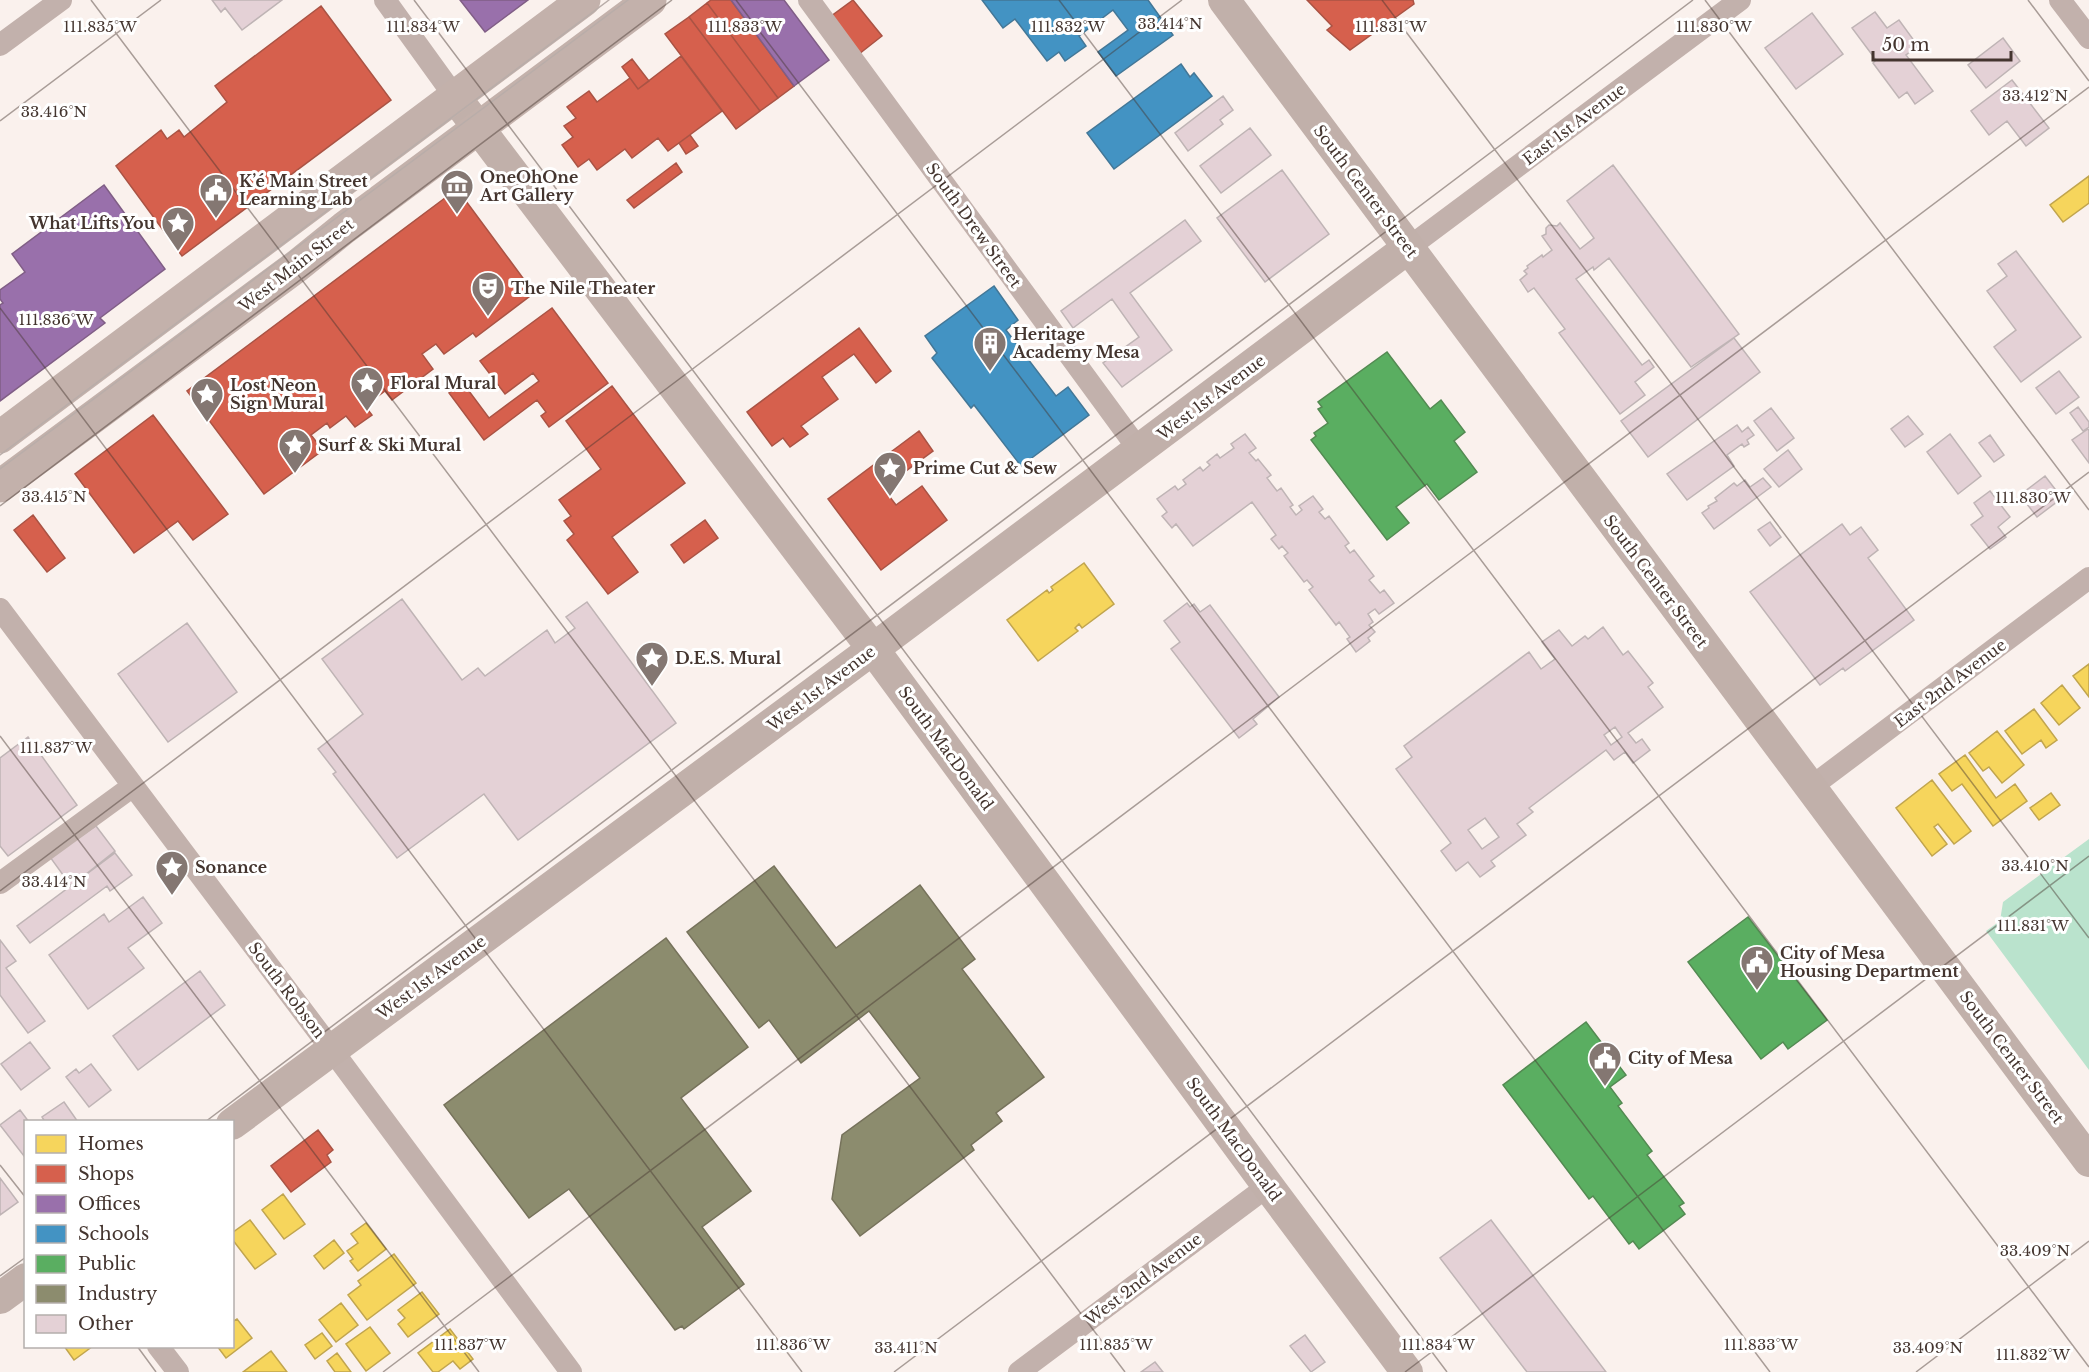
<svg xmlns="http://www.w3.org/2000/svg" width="2089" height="1372" font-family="'Libre Baskerville',serif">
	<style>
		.green { fill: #bae3cd }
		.homes { fill: #f6d55c; stroke: #c1a54e; stroke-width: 1.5 }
		.shops { fill: #d6604d; stroke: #aa5344; stroke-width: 1.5 }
		.offices { fill: #9970ab; stroke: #805e86; stroke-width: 1.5 }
		.schools { fill: #4393c3; stroke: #437797; stroke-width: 1.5 }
		.public { fill: #5aae61; stroke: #538a52; stroke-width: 1.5 }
		.industry { fill: #8c8c6e; stroke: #76725b; stroke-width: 1.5 }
		.building { fill: #e4d1d6; stroke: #bfb4b5; stroke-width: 1.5; fill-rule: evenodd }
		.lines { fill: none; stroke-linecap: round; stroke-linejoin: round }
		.street { stroke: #c2b1ac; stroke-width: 22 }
		.secondary { stroke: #c1b0aa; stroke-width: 32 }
		.primary { stroke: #c3b1ab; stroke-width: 33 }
		.tram { stroke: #b9ada9; stroke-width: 1.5 }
		.ticks { fill: none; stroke: #44352f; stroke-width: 1.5; stroke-opacity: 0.45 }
		.labels { text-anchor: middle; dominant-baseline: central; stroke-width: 6; stroke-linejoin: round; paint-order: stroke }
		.street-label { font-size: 16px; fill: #44352f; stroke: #fff }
		.poi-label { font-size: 16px; font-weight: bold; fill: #44352f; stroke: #fff; text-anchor: start }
		.ticks-label { font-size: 15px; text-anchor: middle; fill: #44352f; stroke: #fff; stroke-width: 6; stroke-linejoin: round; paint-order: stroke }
	</style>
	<rect width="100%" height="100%" fill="#faf1ed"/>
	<path class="green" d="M2089,839V1070L1986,931L2000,921L2003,902Z"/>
	<path class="homes" d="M2089,176V203L2063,222L2050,205Z
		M1084,563L1114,604L1082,628L1079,624L1075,628L1078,631L1038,661L1007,620L1047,590L1049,593L1053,590L1051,587Z
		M2089,664V697L2073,676Z
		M2062,685L2080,708L2059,725L2041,703Z
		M2034,709L2057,740L2046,748L2041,740L2022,754L2005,731Z
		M1997,731L2024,765L2002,783L1989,767L1983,771L1969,753Z
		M1965,755L1996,798L2015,784L2027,801L1993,826L1962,784L1952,791L1939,774Z
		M1932,780L1971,831L1954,844L1938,824L1934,827L1947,844L1932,856L1896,808Z
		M2051,793L2060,805L2039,820L2030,808Z
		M283,1194L305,1224L284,1239L262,1210Z
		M250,1220L276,1254L255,1269L232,1239V1233Z
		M366,1223L386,1249L358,1271L350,1261L353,1259L347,1251L358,1243L351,1234Z
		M334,1240L344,1253L324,1269L314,1256Z
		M394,1254L416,1283L367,1320L348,1295L361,1285L358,1281Z
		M422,1292L439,1314L408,1337L398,1324L405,1318L398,1310Z
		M341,1303L358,1325L336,1342L319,1320Z
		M237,1319L252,1338L226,1358L217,1346H232V1322Z
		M370,1327L390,1353L366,1371L346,1344Z
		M450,1329L473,1359L460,1369L453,1361L438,1372H433L418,1353Z
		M322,1333L332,1346L315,1359L305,1345Z
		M64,1346H93L74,1360Z
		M271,1351L287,1372H243Z
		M337,1353L351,1372H335L327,1361Z"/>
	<path class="shops" d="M711,0H731L794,86L778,98L707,3Z
		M853,0L882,36L859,54L830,17Z
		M1307,0H1413L1414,4L1350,50L1327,30L1332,26Z
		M707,3L778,98L760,111L689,17Z
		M321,6L391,100L182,256L116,166L161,130L167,139L179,130L184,137L227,102L215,86Z
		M689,17L760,111L736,129L665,34Z
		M681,56L722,111L668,151L658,138L632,158L625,149L597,170L589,159L578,167L562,145L573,137L564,126L576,118L567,107L589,91L597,102L630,78L638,89Z
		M632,59L649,81L638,89L622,67Z
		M690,135L698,146L686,154L679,143Z
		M676,163L682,172L634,208L627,200Z
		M457,189L534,293L476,337L473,333L444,354L436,344L422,354L433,369L392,400L385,391L365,406L372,415L355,427L346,416L330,428L327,423L311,435L323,450L264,494L187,391Z
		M552,308L608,383L549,427L541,416L546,412L537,400L484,440L449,393L463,383L489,418L539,381L533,373L505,394L480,361Z
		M859,328L891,371L876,383L854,354L822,377L838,399L801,426L808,434L790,447L783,438L772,446L747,412Z
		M612,386L685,483L612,537L638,572L608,594L567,540L574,534L564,521L571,516L559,500L601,469L566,421Z
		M153,415L228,514L193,540L178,521L134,553L75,474Z
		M919,431L933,451L883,488L896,505L922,486L947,520L881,570L828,499Z
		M33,515L65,558L47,572L14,530Z
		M705,520L718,538L684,563L671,545Z
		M318,1130L333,1150L327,1155L331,1162L291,1192L271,1166Z"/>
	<path class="offices" d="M460,0H528L485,32Z
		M731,0H784L829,60L794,86Z
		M104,185L165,269L100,318L105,323L0,401V305L3,303L0,299V290L25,272L12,254Z"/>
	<path class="schools" d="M982,0H1148L1173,35L1116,76L1098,52L1128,30L1113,10L1079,36L1086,46L1065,61L1059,52L1047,61L1015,19L1003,28Z
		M1181,64L1190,77L1194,73L1212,96L1114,169L1087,133Z
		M994,286L1018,320L1006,330L1056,396L1068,387L1089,415L1021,466L974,405L971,408L932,358L937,353L925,336Z"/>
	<path class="public" d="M1387,352L1430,409L1441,400L1465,432L1454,441L1477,472L1439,500L1427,484L1396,507L1409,523L1387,540L1311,440L1316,436L1314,433L1328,423L1318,409L1322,407L1318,402Z
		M1748,917L1827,1020L1788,1049L1783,1042L1761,1059L1688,962Z
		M1586,1022L1626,1075L1610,1087L1622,1103L1618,1106L1652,1151L1647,1155L1684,1203L1679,1206L1685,1214L1639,1249L1633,1241L1629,1244L1593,1196L1589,1199L1503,1085Z"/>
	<path class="industry" d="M774,866L836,948L920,885L975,959L962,969L1044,1077L996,1113L1002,1121L971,1145L974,1150L860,1236L832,1199L842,1135L920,1078L869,1011L801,1063L769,1020L759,1028L687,932Z
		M666,938L748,1047L681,1098L751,1191L702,1227L744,1284L684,1329L682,1326L675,1330L569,1189L529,1218L444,1105Z"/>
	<path class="building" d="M212,0H282L242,30L225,8L221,12Z
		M1875,12L1887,28L1899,20L1918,46L1906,55L1933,91L1915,104L1907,92L1899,98L1873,63L1876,60L1852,28Z
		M1812,13L1843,54L1796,89L1765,48Z
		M2003,38L2020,61L1986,88L1968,65Z
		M2012,80L2049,128L2026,146L2007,121L1989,135L1971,111Z
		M1223,96L1233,110L1220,120L1223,124L1188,151L1175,133Z
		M1250,128L1271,155L1221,193L1200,166Z
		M1613,165L1739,334L1691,367L1609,258L1594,270L1593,267L1576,279L1642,365L1649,360L1654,367L1635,382L1645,395L1620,414L1559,333L1565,329L1534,288L1528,292L1520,280L1527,274L1524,271L1528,268L1527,266L1542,255L1543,257L1552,250L1542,236L1546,234V228L1549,225L1557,226L1560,223L1580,249L1594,238L1567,201Z
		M1282,170L1329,234L1265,282L1217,218Z
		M1185,220L1201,241L1130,293L1172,350L1122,387L1103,363L1139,337L1112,299L1073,328L1061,311Z
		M2016,251L2081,337L2021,382L1994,347L2016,330L1987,291L2007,276L1998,264Z
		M1734,338L1760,372L1648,457L1621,421Z
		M2059,371L2079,397L2056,414L2036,388Z
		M2078,407L2089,422V427L2083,431L2070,413Z
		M1771,408L1794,438L1777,451L1754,421Z
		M1908,416L1923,434L1905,447L1891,429Z
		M1737,425L1742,432L1748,427L1754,435L1747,440L1749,444L1744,447L1742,444L1727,455L1734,466L1687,500L1667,474Z
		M2088,429L2089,431V463L2072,440Z
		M1245,434L1256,448L1249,453L1256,461L1258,459L1271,475L1267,478L1277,491L1281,488L1293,505L1290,507L1296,515L1302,510L1299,506L1313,496L1323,509L1319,512L1325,519L1329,516L1349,543L1345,546L1350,553L1354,550L1374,576L1369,580L1380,593L1384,590L1394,603L1379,614L1375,609L1368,614L1373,622L1369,625L1375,632L1368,638L1370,641L1356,652L1347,639L1350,637L1339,622L1336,625L1309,590L1313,587L1307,580L1304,582L1284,556L1288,553L1282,546L1279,549L1271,539L1276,535L1252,502L1193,546L1176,524L1172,528L1162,516L1167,512L1157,499L1175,486L1178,490L1186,484L1183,480L1200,467L1203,471L1210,465L1207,462L1217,454L1220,458L1234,448L1231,444Z
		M1950,434L1981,476L1958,494L1927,452Z
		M1990,435L2004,455L1994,462L1979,443Z
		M1788,450L1802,469L1779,487L1764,469Z
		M2045,476L2062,498L2037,517L2020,495Z
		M1763,478L1771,487L1714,529L1702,513L1709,508L1708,506L1717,501L1715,498L1734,483L1737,486L1745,480L1750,487Z
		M1990,491L2010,517L1998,527L2006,537L1990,549L1971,525L1983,516L1974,503Z
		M1770,522L1781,537L1770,546L1758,530Z
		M1842,524L1850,535L1861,527L1878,550L1868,558L1914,620L1845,671L1843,668L1820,685L1750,592Z
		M402,599L462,680L478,668L485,676L547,630L555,643L575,628L566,617L587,602L676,723L518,840L484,794L397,858L333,774L336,772L318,749L363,714L322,659Z
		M1187,603L1190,607L1194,604L1200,612L1210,605L1279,697L1253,719L1257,724L1239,738L1171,649L1180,642L1164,621Z
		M187,623L237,692L168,742L118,674Z
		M1603,627L1623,655L1628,651L1653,683L1648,687L1663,707L1628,733L1636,743L1642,739L1650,750L1633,763L1625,752L1614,760L1606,750L1529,808L1533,812L1517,824L1526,835L1491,861L1495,866L1480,877L1468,862L1456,871L1441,851L1451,843L1396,769L1412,757L1404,746L1529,652L1541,669L1555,659L1542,642L1559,630L1572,646L1585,636L1588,639ZM1615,727L1622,737L1611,745L1604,735ZM1485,818L1499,837L1482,849L1468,830Z
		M28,737L77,805L8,856L0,846V758Z
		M96,826L115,851L71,886L50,857Z
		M115,853L132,875L110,891L107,886L30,943L17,926Z
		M143,897L162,923L128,948L144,968L88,1009L49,955L104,914L109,922Z
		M0,940L16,961L6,968L45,1021L28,1033L0,995Z
		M200,971L225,1005L138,1070L113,1036Z
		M30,1042L50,1068L21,1090L1,1064Z
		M91,1064L111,1090L89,1107L66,1077L76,1069L79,1073Z
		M64,1102L78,1122H45L42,1117Z
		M20,1110L29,1122H26L24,1156L0,1125Z
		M0,1178L18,1202L0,1215Z
		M1491,1220L1606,1372H1527L1440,1258Z
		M1305,1335L1325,1362L1311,1372L1290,1346Z
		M1155,1362L1163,1372H1141Z"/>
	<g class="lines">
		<path class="street" d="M385,0L455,97
			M809,0L1139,450
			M2060,0L2089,38
			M0,45L61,0
			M1408,248L1740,0
			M0,609L332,1050L571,1372
			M1811,787L2089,578
			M0,883L133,786
			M158,1346L178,1372
			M1019,1372L1268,1186"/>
		<path class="secondary" d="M1224,0L2089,1161
			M455,97L873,649L1268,1186L1407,1372
			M232,1124L873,649L1408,248
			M0,1298L26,1279"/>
		<path class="primary" d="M0,437L584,0
			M0,486L297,266L344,228L650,0"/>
		<path class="tram" d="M0,455L609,0
			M0,469L628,0"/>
	</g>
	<path class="ticks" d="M91,0L1125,1372M414,0L1447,1372M736,0L1770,1372M1059,0L2089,1367M1382,0L2089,938M1705,0L2089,510M2028,0L2089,81M0,121L161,0M0,308L802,1372M0,506L672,0M0,736L479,1372M0,891L1182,0M205,1122L1693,0M0,1165L26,1198M0,1276L26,1257M137,1346L156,1372M383,1372L2089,87M894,1372L2089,472M1405,1372L2089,856M1916,1372L2089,1241"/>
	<defs>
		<symbol id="museum-pin" viewBox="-11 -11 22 30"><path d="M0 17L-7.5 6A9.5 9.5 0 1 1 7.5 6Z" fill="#847772" stroke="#fff"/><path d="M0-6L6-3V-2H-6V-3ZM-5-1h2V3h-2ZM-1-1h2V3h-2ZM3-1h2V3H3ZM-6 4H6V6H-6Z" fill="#fff"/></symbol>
		<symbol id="civic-pin" viewBox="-11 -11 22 30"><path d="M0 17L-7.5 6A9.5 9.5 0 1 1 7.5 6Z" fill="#847772" stroke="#fff"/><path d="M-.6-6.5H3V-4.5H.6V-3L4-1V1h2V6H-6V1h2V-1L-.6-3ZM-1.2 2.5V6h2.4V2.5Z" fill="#fff"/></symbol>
		<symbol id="sight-pin" viewBox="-11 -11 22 30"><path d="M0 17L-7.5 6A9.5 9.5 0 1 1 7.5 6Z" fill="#847772" stroke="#fff"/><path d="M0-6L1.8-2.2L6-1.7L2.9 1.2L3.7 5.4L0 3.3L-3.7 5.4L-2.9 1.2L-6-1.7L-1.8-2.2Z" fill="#fff"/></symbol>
		<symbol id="theatre-pin" viewBox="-11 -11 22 30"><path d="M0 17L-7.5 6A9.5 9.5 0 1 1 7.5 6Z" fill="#847772" stroke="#fff"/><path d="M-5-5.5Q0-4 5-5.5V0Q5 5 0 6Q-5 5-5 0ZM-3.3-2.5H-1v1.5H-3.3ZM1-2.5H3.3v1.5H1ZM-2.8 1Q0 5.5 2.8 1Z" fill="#fff"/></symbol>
		<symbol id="building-pin" viewBox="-11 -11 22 30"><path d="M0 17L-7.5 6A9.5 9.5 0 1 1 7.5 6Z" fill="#847772" stroke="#fff"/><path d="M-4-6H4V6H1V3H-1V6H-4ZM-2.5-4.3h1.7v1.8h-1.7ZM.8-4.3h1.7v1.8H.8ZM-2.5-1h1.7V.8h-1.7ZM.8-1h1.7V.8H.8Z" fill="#fff"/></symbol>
	</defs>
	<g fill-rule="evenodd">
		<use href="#museum-pin" x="438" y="167" width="38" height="52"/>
		<use href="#civic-pin" x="197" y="171" width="38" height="52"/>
		<use href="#sight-pin" x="159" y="204" width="38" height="52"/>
		<use href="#theatre-pin" x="469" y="269" width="38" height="52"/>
		<use href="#building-pin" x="971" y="324" width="38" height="52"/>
		<use href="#sight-pin" x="348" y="364" width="38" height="52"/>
		<use href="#sight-pin" x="188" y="375" width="38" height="52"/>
		<use href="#sight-pin" x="276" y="426" width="38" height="52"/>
		<use href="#sight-pin" x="871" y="449" width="38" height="52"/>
		<use href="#sight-pin" x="633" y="639" width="38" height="52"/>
		<use href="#sight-pin" x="153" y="848" width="38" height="52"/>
		<use href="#civic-pin" x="1738" y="943" width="38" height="52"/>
		<use href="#civic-pin" x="1586" y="1039" width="38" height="52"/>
	</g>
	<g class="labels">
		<g class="street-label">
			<text transform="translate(1574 124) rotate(-37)">East 1st Avenue</text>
			<text transform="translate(1366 191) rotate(53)">South Center Street</text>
			<text transform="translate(974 225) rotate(54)">South Drew Street</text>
			<text transform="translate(296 265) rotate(-38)">West Main Street</text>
			<text transform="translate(1211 397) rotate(-37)">West 1st Avenue</text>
			<text transform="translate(1656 581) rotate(53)">South Center Street</text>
			<text transform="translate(1950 683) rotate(-37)">East 2nd Avenue</text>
			<text transform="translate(821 688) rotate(-37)">West 1st Avenue</text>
			<text transform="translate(946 748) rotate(54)">South MacDonald</text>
			<text transform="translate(431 977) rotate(-36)">West 1st Avenue</text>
			<text transform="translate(287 990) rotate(53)">South Robson</text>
			<text transform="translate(2012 1057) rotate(53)">South Center Street</text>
			<text transform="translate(1234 1139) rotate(54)">South MacDonald</text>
			<text transform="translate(1143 1279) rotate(-37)">West 2nd Avenue</text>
		</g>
		<g class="poi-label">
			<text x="480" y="177">OneOhOne<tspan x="480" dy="18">Art Gallery</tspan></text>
			<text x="239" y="181">K’é Main Street<tspan x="239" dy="18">Learning Lab</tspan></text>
			<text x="155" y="223" text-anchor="end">What Lifts You</text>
			<text x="511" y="288">The Nile Theater</text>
			<text x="1013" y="334">Heritage<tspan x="1013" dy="18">Academy Mesa</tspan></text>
			<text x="390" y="383">Floral Mural</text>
			<text x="230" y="385">Lost Neon<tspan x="230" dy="18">Sign Mural</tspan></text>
			<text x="318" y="445">Surf &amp; Ski Mural</text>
			<text x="913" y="468">Prime Cut &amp; Sew</text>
			<text x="675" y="658">D.E.S. Mural</text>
			<text x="195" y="867">Sonance</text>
			<text x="1780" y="953">City of Mesa<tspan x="1780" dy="18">Housing Department</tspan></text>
			<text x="1628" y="1058">City of Mesa</text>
		</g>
	</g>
	<g class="ticks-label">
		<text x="1170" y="29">33.414°N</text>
		<text x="100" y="32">111.835°W</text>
		<text x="423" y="32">111.834°W</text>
		<text x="745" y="32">111.833°W</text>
		<text x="1068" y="32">111.832°W</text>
		<text x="1391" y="32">111.831°W</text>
		<text x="1714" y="32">111.830°W</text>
		<text x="2035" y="101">33.412°N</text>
		<text x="54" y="117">33.416°N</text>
		<text x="56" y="325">111.836°W</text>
		<text x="54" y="502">33.415°N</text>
		<text x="2033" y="503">111.830°W</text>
		<text x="56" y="753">111.837°W</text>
		<text x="2035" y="871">33.410°N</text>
		<text x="54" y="887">33.414°N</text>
		<text x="2033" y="931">111.831°W</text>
		<text x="2035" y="1256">33.409°N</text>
		<text x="470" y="1350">111.837°W</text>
		<text x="793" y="1350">111.836°W</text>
		<text x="1116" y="1350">111.835°W</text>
		<text x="1438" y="1350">111.834°W</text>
		<text x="1761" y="1350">111.833°W</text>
		<text x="906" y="1353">33.411°N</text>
		<text x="1928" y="1353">33.409°N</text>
		<text x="2033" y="1360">111.832°W</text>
	</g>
	<rect x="24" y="1120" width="210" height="228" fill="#ffffff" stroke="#b4aeac" stroke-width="1.5"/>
	<rect x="36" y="1135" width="30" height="18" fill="#f6d55c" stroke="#b4aeac" stroke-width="1.5"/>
	<text x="78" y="1150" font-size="18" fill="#44352f">Homes</text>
	<rect x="36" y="1165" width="30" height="18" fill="#d6604d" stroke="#b4aeac" stroke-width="1.5"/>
	<text x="78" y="1180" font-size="18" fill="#44352f">Shops</text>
	<rect x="36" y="1195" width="30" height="18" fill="#9970ab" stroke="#b4aeac" stroke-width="1.5"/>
	<text x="78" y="1210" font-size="18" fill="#44352f">Offices</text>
	<rect x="36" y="1225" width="30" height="18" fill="#4393c3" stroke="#b4aeac" stroke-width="1.5"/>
	<text x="78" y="1240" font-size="18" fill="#44352f">Schools</text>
	<rect x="36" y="1255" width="30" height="18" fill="#5aae61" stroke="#b4aeac" stroke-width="1.5"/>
	<text x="78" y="1270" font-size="18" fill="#44352f">Public</text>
	<rect x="36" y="1285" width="30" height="18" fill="#8c8c6e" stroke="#b4aeac" stroke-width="1.5"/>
	<text x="78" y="1300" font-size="18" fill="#44352f">Industry</text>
	<rect x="36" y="1315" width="30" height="18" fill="#e4d1d6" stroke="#b4aeac" stroke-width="1.5"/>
	<text x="78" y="1330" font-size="18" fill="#44352f">Other</text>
	<path d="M1873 51v9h138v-9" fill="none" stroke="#44352f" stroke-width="3"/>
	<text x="1882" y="51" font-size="18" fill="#44352f" stroke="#ffffff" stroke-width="4.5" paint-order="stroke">50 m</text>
</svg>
